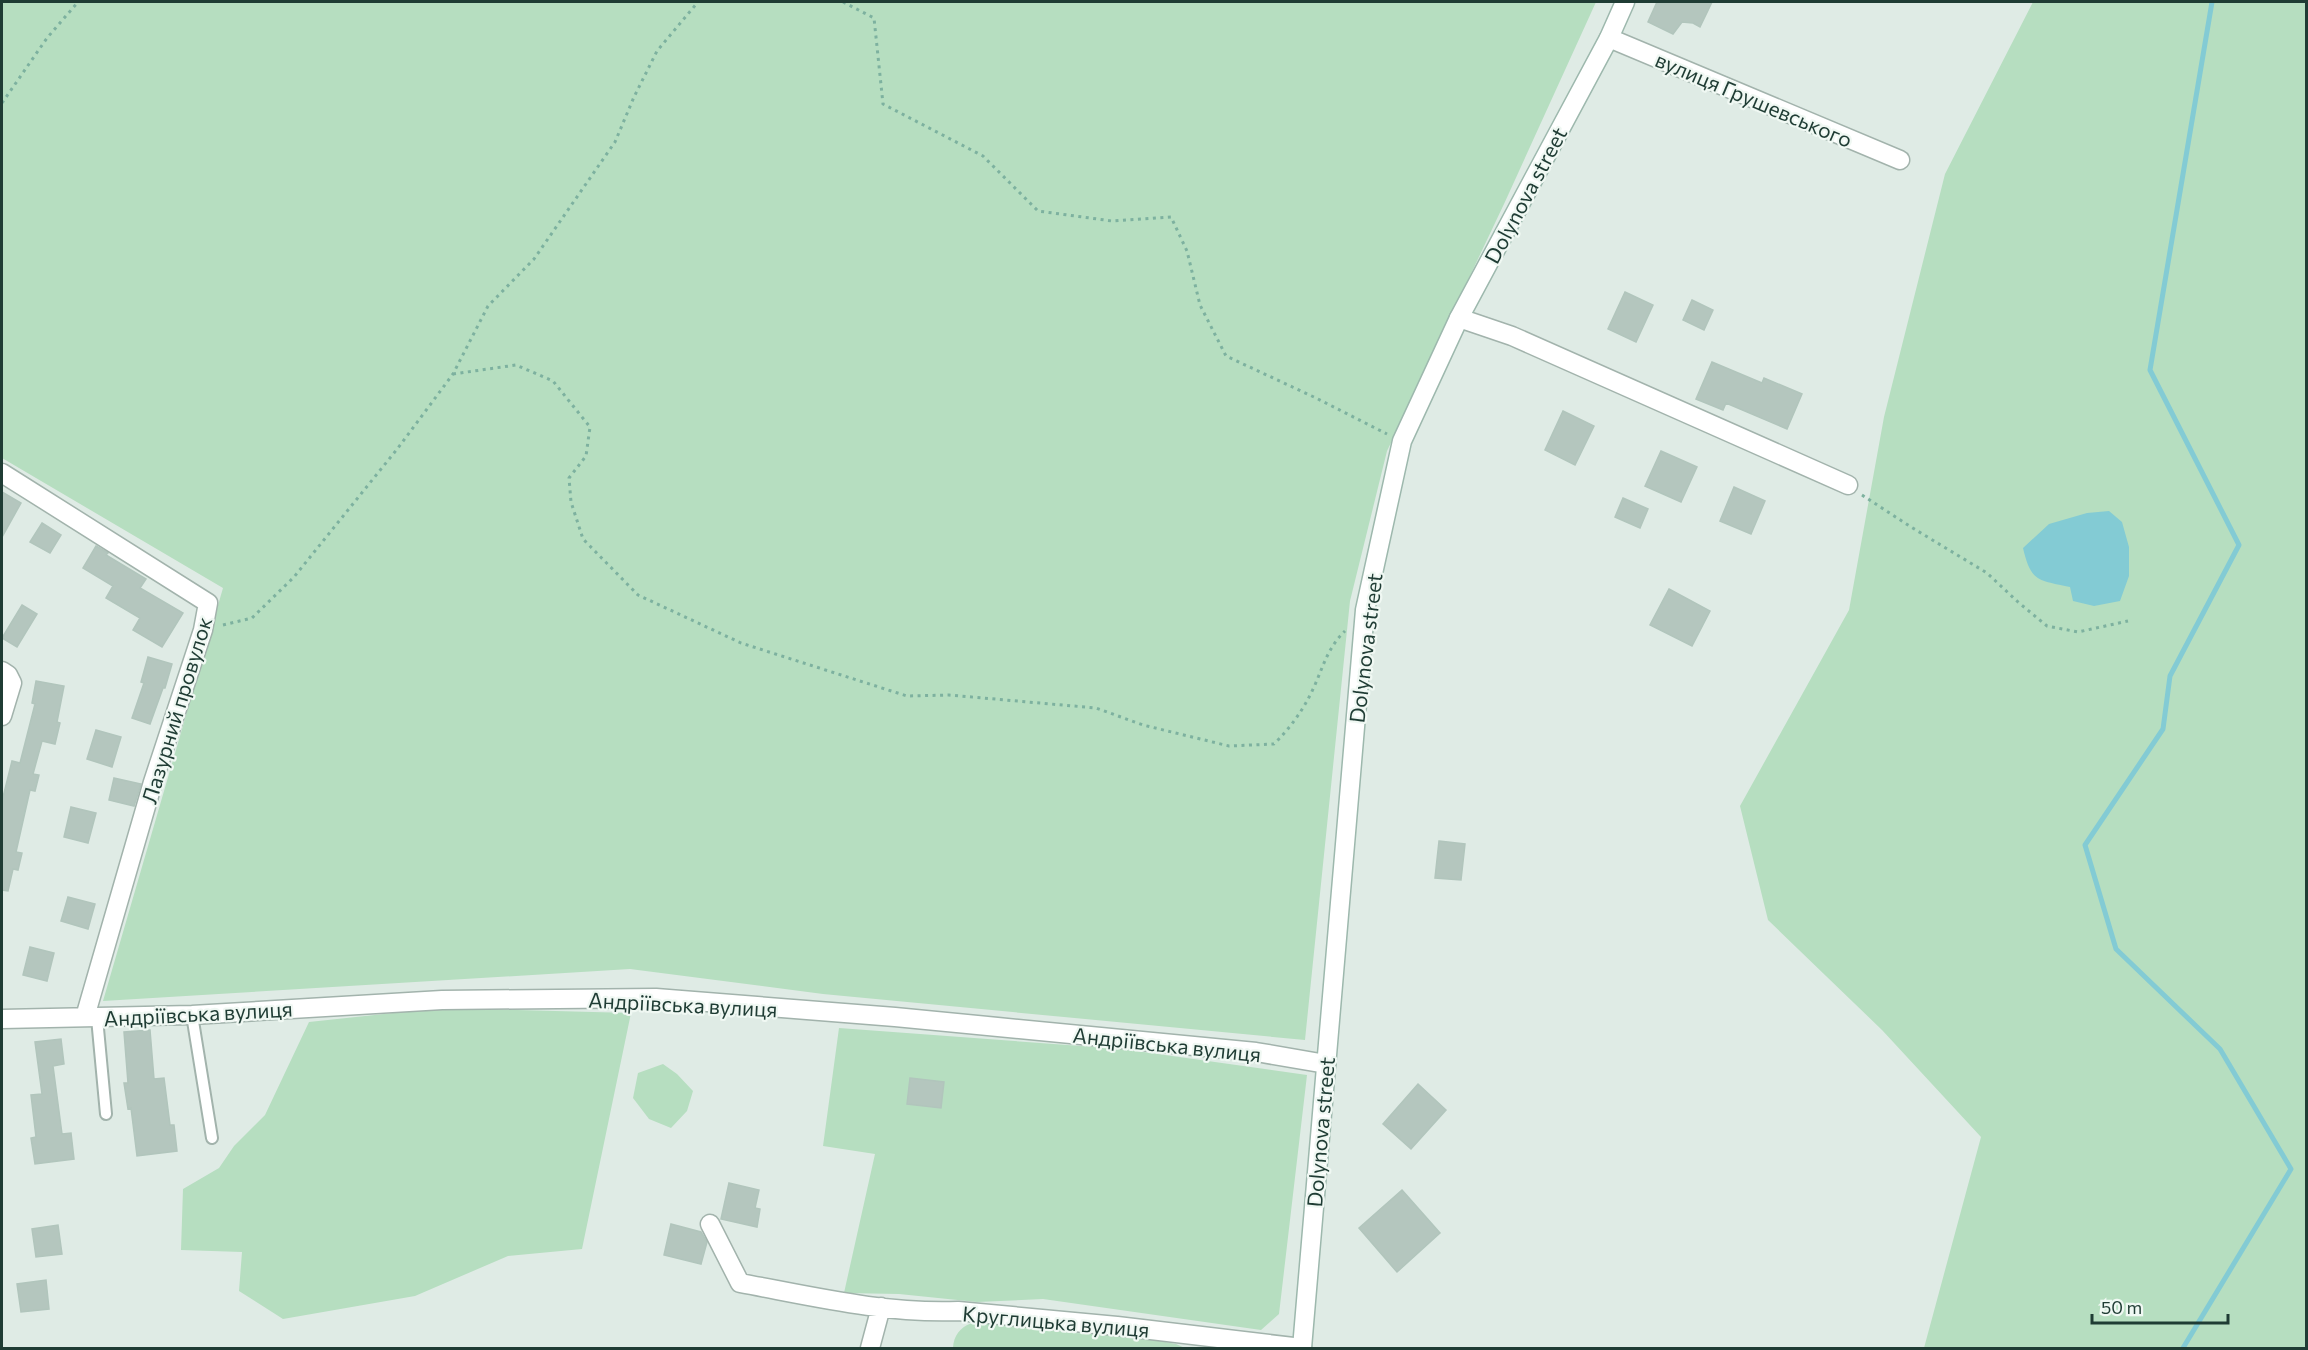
<svg xmlns="http://www.w3.org/2000/svg" width="2308" height="1350" font-family="Commissioner,sans-serif">
	<style>
		.green { fill: #b6dec0 }
		.water { fill: #83cbd4 }
		.lines { fill: none; stroke-linecap: round; stroke-linejoin: round }
		.stream { stroke: #83cbd4; stroke-width: 5 }
		.building { fill: #b4c6be; stroke: #b1c5bc; stroke-width: 1.5 }
		.lane-casing { stroke: #a2b3ac; stroke-width: 14 }
		.street-casing { stroke: #a2b3ac; stroke-width: 21 }
		.secondary-casing { stroke: #9db8ad; stroke-width: 21 }
		.path { stroke: #7db19f; stroke-width: 3; stroke-dasharray: 3 4.5; stroke-linecap: butt }
		.lane { stroke: #fff; stroke-width: 10 }
		.street { stroke: #fff; stroke-width: 18 }
		.secondary { stroke: #fff; stroke-width: 18 }
		.labels { text-anchor: middle; dominant-baseline: central; stroke-width: 4.5; stroke-linejoin: round; paint-order: stroke }
		.street-label { font-size: 21px; fill: #1f3c34; stroke: #f0f8f3 }
	</style>
	<rect width="100%" height="100%" fill="#dfebe5"/>
	<path class="green" d="M2,2H1596L1504,204L1387,451L1350,601L1305,1040L823,994L630,969L103,1001L223,588L2,458Z
		M2033,2H2306V1348H1924L1981,1137L1882,1030L1768,920L1740,806L1849,610L1884,417L1945,174Z
		M440,1008L631,1013L582,1249L508,1256L415,1296L283,1319L239,1291L242,1252L181,1250L183,1189L219,1168L234,1146L265,1115L309,1022Z
		M839,1028L1122,1049L1307,1075L1279,1314L1261,1330L1043,1299L977,1302L899,1294L844,1293L875,1154L823,1146Z
		M663,1064L677,1074L693,1091L687,1111L671,1128L649,1119L633,1098L638,1073Z
		M1028,1319L1069,1333L1123,1334L1176,1344L1185,1348H953C955,1312 1003,1320 1028,1319Z"/>
	<path class="water" d="M2109,511L2122,522L2129,547V576L2120,601L2094,606L2073,601L2070,587C2038,580 2031,582 2023,548L2049,524L2087,513Z"/>
	<g class="lines">
		<path class="stream" d="M2183,1348L2291,1169L2220,1049L2116,949L2085,845L2163,729L2170,676L2239,545L2150,370L2212,2"/>
	</g>
	<path class="building" d="M1657,2H1712L1700,27L1693,23L1682,22L1673,34L1648,22Z
		M1625,292L1653,305L1636,342L1608,329Z
		M1692,300L1713,310L1704,330L1683,320Z
		M1712,362L1762,383L1764,378L1802,394L1787,429L1726,403L1723,410L1696,399Z
		M1563,411L1594,426L1575,465L1545,450Z
		M1661,451L1697,467L1681,502L1645,486Z
		M1734,487L1765,501L1751,534L1720,521Z
		M2,492L21,503L2,537Z
		M1623,498L1648,509L1640,528L1615,517Z
		M42,523L61,535L50,553L30,542Z
		M96,546L108,553L106,555L146,579L140,588L183,613L162,647L133,630L140,618L106,598L113,586L83,568Z
		M1669,589L1710,611L1692,646L1650,625Z
		M22,605L37,614L17,647L2,638Z
		M148,657L172,664L165,688H163L150,724L132,718L144,683L141,682Z
		M36,681L64,686L57,722L60,723L55,744L42,741L33,774L39,775L35,791L30,790L16,852L22,853L18,870L13,869L8,891L2,890V801L12,761L20,763L35,704L32,703Z
		M96,730L121,737L112,767L87,759Z
		M114,778L141,784L134,806L109,800Z
		M71,807L96,813L88,843L64,837Z
		M1439,841L1465,844L1461,880L1435,878Z
		M68,897L95,904L88,929L61,921Z
		M30,947L54,953L47,981L23,975Z
		M150,1030L154,1079L164,1078L170,1125H174L177,1151L137,1156L131,1108L128,1109L124,1083H128L124,1032Z
		M61,1039L64,1064L53,1066L62,1134L71,1133L74,1159L35,1164L31,1138L36,1137L31,1095L42,1094L35,1042Z
		M910,1078L944,1082L941,1108L907,1104Z
		M1418,1084L1446,1110L1411,1149L1383,1124Z
		M729,1183L759,1190L755,1208L760,1209L757,1227L721,1219Z
		M1402,1190L1440,1233L1397,1272L1359,1228Z
		M671,1224L701,1232L707,1242L701,1264L664,1255Z
		M58,1225L62,1254L36,1257L32,1229Z
		M46,1280L49,1309L21,1312L17,1284Z"/>
	<g class="lines">
		<defs>
			<path id="lane" d="M192,1015L212,1138
				M97,1018L106,1114"/>
			<path id="street" d="M1609,38L1900,160
				M1459,318L1512,336L1848,485
				M2,473L208,603L203,630L153,782L85,1017
				M2,671L8,675L12,683L2,716
				M2,1019L192,1015L442,1000L656,998L895,1017L1256,1052L1326,1064
				M710,1224L740,1283C811,1296 885,1314 958,1311L1117,1326L1302,1348
				M870,1348L881,1307"/>
			<path id="secondary" d="M1302,1348L1365,610L1402,441L1459,318L1609,38L1625,2"/>
		</defs>
		<use href="#lane" class="lane-casing"/>
		<use href="#street" class="street-casing"/>
		<use href="#secondary" class="secondary-casing"/>
		<path class="path" d="M843,2L874,18L883,104L983,156L1038,211L1112,221L1171,217L1187,251L1200,305L1226,356L1316,398L1387,434
			M2,103L47,38L78,2
			M453,374L516,365L553,381L590,427L586,456L569,478L571,502L583,539L638,595L741,643L907,696L949,695L1096,708L1143,725L1229,746L1274,744C1291,727 1304,709 1314,687C1323,667 1328,647 1345,631
			M1862,495L1911,527L1987,573L2018,602L2047,626L2078,632L2128,621
			M223,625L252,618L294,577L398,448L453,374L488,306L534,259L615,142L634,97L657,51L698,2"/>
		<use href="#lane" class="lane"/>
		<use href="#street" class="street"/>
		<use href="#secondary" class="secondary"/>
	</g>
	<g class="labels">
		<g class="street-label">
			<text transform="translate(1754 99) rotate(23)">вулиця Грушевського</text>
			<text transform="translate(1525 195) rotate(-62)">Dolynova street</text>
			<text transform="translate(1365 648) rotate(-83)">Dolynova street</text>
			<text transform="translate(176 710) rotate(-73)">Лазурний провулок</text>
			<text transform="translate(683 1004) rotate(3)">Андріївська вулиця</text>
			<text transform="translate(198 1013) rotate(-3)">Андріївська вулиця</text>
			<text transform="translate(1167 1044) rotate(6)">Андріївська вулиця</text>
			<text transform="translate(1320 1132) rotate(-85)">Dolynova street</text>
			<text transform="translate(1056 1321) rotate(5)">Круглицька вулиця</text>
		</g>
	</g>
	<rect width="2308" height="1350" fill="none" stroke="#1f3c34" stroke-width="6"/>
	<path d="M2092 1314v9h136v-9" fill="none" stroke="#1f3c34" stroke-width="3"/>
	<text x="2101" y="1314" font-size="18" fill="#1f3c34" stroke="#f0f8f3" stroke-width="4.5" paint-order="stroke">50 m</text>
</svg>
